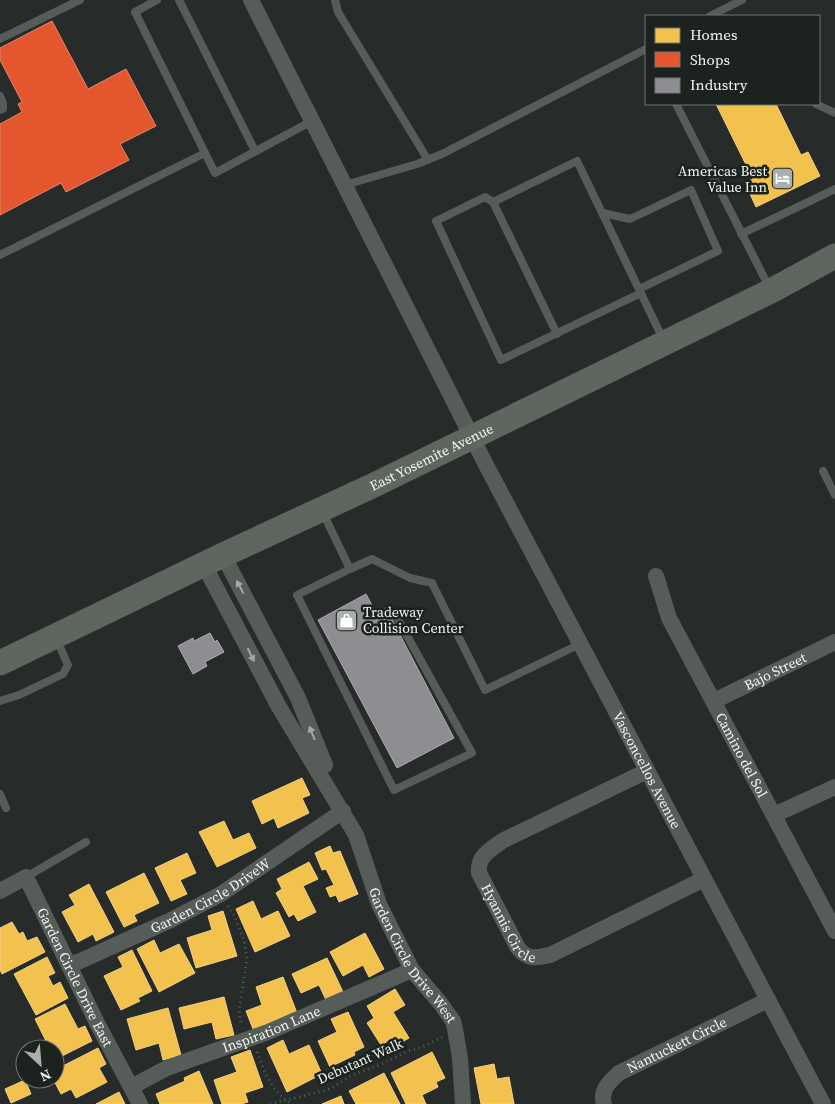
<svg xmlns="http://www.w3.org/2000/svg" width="835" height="1104" font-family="'Source Serif 4',serif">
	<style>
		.homes { fill: #f2c14e; stroke: #f2d17f }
		.shops { fill: #e4572e; stroke: #e88669 }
		.industry { fill: #8d8d92; stroke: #abacaf }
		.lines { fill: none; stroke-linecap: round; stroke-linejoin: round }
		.path { stroke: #585e5a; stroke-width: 3; stroke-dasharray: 1 4; stroke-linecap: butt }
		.lane { stroke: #565d58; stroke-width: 8 }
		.street { stroke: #565d58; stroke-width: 16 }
		.primary { stroke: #5d6760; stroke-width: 25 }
		.oneway { fill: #a4a9a5 }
		.labels { text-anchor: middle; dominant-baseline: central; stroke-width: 5; stroke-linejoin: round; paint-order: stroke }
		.poi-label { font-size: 14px; fill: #f1f5f2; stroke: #1c221e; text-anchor: end }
		.street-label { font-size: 14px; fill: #f1f5f2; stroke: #1c221e }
	</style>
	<rect width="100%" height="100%" fill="#272b29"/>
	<path class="homes" d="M716,104H776L801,155L808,152L820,176L756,207L745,183L753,179Z
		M302,778L310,795L302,798L309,813L278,828L274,818L262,824L252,801Z
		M224,821L233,840L249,833L256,848L217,867L199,832Z
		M330,846L333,853L340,851L358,894L339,902L336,895L330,897L326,888L334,885L326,869L322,870L315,853Z
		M187,853L196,873L180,880L187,894L171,901L155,868Z
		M309,862L318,879L303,886L316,912L298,921L294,914L289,917L276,893L282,889L277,879Z
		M144,873L159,903L134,915L137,921L124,927L106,892Z
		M89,884L114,932L96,941L93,934L78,942L62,912L75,905L69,895Z
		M253,901L261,919L278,911L290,936L255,952L236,909Z
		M223,911L237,956L196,968L187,938L212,930L208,916Z
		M12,922L19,934L23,932L27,941L37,937L45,952L2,974L0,970V928Z
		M365,933L384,969L369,977L363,965L343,976L330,952Z
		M154,940L160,953L179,944L195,973L159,992L137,949Z
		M132,950L152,991L138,998L140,1001L121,1010L104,976L123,967L118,957Z
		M47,957L55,973L48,976L53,986L60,982L68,998L36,1015L14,974Z
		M327,958L343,992L326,1000L319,985L301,993L292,974Z
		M283,977L297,1013L253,1029L246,1011L262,1005L256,987Z
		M395,989L405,1005L393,1012L409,1038L392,1048L388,1041L381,1045L367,1023L374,1018L367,1006Z
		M224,997L234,1035L216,1039L212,1022L184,1029L179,1008Z
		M65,1004L78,1029L85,1026L92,1041L56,1059L55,1049H50L35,1019Z
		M168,1008L181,1055L163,1060L159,1043L136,1050L127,1019Z
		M348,1012L364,1047L354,1052L355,1055L330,1067L318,1041L337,1032L331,1019Z
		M283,1040L289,1054L309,1045L322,1074L287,1092L267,1048Z
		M98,1048L106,1064L99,1068L107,1082L76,1098L71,1089L61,1094L53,1079H55V1070Z
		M250,1050L263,1087L245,1093L248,1102L241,1104H222L214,1080L237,1072L231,1057Z
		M432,1052L445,1078L436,1082L438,1087L422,1095L426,1104H406L391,1073Z
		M494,1064L497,1079L509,1077L514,1104H481L474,1068Z
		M199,1071L213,1104H160L156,1094L185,1081L184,1078Z
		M384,1073L400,1104H356L349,1091Z
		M25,1080L31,1094L11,1103L5,1089Z
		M119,1092L125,1104H96Z
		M341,1096L344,1104H322Z"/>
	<path class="shops" d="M52,21L88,89L126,69L156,126L120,144L129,160L66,192L61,183L0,215V124L22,112L18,104L22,102L0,60V48Z"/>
	<path class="industry" d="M366,594L376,613L386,608L454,738L397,768L318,620Z
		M210,633L215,642L217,640L224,652L205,662L207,666L193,674L178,646L193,638L194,641Z"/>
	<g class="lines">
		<path class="path" d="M228,906L235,917L244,940L247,959L239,1009L241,1025
			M257,1052C264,1072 272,1093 292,1104
			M270,1104L330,1089L352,1075L382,1064L408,1051L425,1046L442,1037"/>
		<path class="lane" d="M157,0L135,12L215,173L312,121
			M179,0L255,151
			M335,0L338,12L428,160
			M710,16L742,0
			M0,39L80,0
			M0,96L3,103V109L0,110
			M676,104L770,289
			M816,104L835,113
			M345,185L417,164L442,154L646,49
			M493,202L485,197L436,221L501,360L641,293
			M603,213L630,219L691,190L718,251L639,289
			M741,234L835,189
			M0,255L205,153
			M557,334L493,202L577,161L663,339
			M823,471L835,495
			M322,511L350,569L372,559L410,578L432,583L485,690L580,644
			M350,569L297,595L394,790L472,753L395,614
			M0,701L19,695L63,674L68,665L56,638
			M0,794L6,808
			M26,877L86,842"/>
		<g class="street">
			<path id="s1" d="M251,0L485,463L823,1104"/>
			<path d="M223,555L298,698L325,765"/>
			<path id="s2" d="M204,565L279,707L356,835L379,904L412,970L441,1004L453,1021L455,1029L460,1058L463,1104"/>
			<path id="s3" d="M656,576L669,618L835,931"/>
			<path id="s4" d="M714,701L835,642"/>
			<path id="s5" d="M647,771L504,840C491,849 477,856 479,873L518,948C528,960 536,958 550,955L704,879"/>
			<path d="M774,815L835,787"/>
			<path id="s6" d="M0,891L26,877L97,1023L140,1104"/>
			<path id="s7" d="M69,966L171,920L221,894L343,811"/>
			<path id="s8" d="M131,1087L167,1068L268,1032L412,970"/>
			<path id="s9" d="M604,1104C600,1090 609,1082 619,1073L768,1000"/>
		</g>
		<path class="primary" id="s10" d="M0,663L223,555L374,485L771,291L835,256"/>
	</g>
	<defs><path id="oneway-solid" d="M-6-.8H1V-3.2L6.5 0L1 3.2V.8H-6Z" transform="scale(1.25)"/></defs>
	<g class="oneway">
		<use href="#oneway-solid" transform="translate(240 587) rotate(-118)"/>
		<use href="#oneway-solid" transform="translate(251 655) rotate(63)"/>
		<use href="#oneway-solid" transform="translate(312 733) rotate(-112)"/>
	</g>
	<defs>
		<symbol id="hotel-square" viewBox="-11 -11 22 22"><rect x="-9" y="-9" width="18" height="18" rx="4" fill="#aaaeac" stroke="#1c221e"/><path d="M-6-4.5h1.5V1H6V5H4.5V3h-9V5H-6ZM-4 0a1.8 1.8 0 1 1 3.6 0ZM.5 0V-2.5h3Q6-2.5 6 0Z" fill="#fff"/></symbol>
		<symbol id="shop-square" viewBox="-11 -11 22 22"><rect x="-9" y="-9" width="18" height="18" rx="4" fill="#aaaeac" stroke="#1c221e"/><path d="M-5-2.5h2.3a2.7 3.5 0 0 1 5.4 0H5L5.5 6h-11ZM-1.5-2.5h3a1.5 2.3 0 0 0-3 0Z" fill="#fff"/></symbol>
	</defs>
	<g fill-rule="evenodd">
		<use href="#hotel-square" x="770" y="166" width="25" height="25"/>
		<use href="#shop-square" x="334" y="608" width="25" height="25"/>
	</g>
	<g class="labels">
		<g class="poi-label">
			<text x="767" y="171">Americas Best<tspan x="767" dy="16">Value Inn</tspan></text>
			<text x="363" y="612" text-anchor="start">Tradeway<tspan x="363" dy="16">Collision Center</tspan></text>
		</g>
		<g class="street-label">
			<text stroke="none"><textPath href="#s10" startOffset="478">East Yosemite Avenue</textPath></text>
			<text stroke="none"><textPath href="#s4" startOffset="68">Bajo Street</textPath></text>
			<text stroke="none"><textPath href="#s3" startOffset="199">Camino del Sol</textPath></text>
			<text stroke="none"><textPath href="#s1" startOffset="866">Vasconcellos Avenue</textPath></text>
			<text stroke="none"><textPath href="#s7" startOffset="158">Garden Circle DriveW</textPath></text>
			<text stroke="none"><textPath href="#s5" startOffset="262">Hyannis Circle</textPath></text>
			<text stroke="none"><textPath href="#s2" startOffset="444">Garden Circle Drive West</textPath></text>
			<text stroke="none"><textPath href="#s6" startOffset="141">Garden Circle Drive East</textPath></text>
			<text stroke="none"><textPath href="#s8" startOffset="152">Inspiration Lane</textPath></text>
			<text stroke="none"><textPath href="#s9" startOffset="101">Nantuckett Circle</textPath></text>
			<text transform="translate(360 1061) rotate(-24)">Debutant Walk</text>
		</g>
	</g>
	<rect x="645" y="15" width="175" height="90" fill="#1c221e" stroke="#717673"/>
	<rect x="655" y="28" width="25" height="15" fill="#f2c14e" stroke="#717673"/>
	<text x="690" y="40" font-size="15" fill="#f1f5f2">Homes</text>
	<rect x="655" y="52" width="25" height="15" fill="#e4572e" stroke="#717673"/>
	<text x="690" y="65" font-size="15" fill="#f1f5f2">Shops</text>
	<rect x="655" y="78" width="25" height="15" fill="#8d8d92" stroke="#717673"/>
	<text x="690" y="90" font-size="15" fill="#f1f5f2">Industry</text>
	<g transform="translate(40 1064) rotate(154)"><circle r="24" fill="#1c221e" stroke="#717673"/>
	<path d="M0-4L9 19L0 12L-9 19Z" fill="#aaaeac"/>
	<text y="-8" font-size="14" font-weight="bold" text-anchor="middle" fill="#f1f5f2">N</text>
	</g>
</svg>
